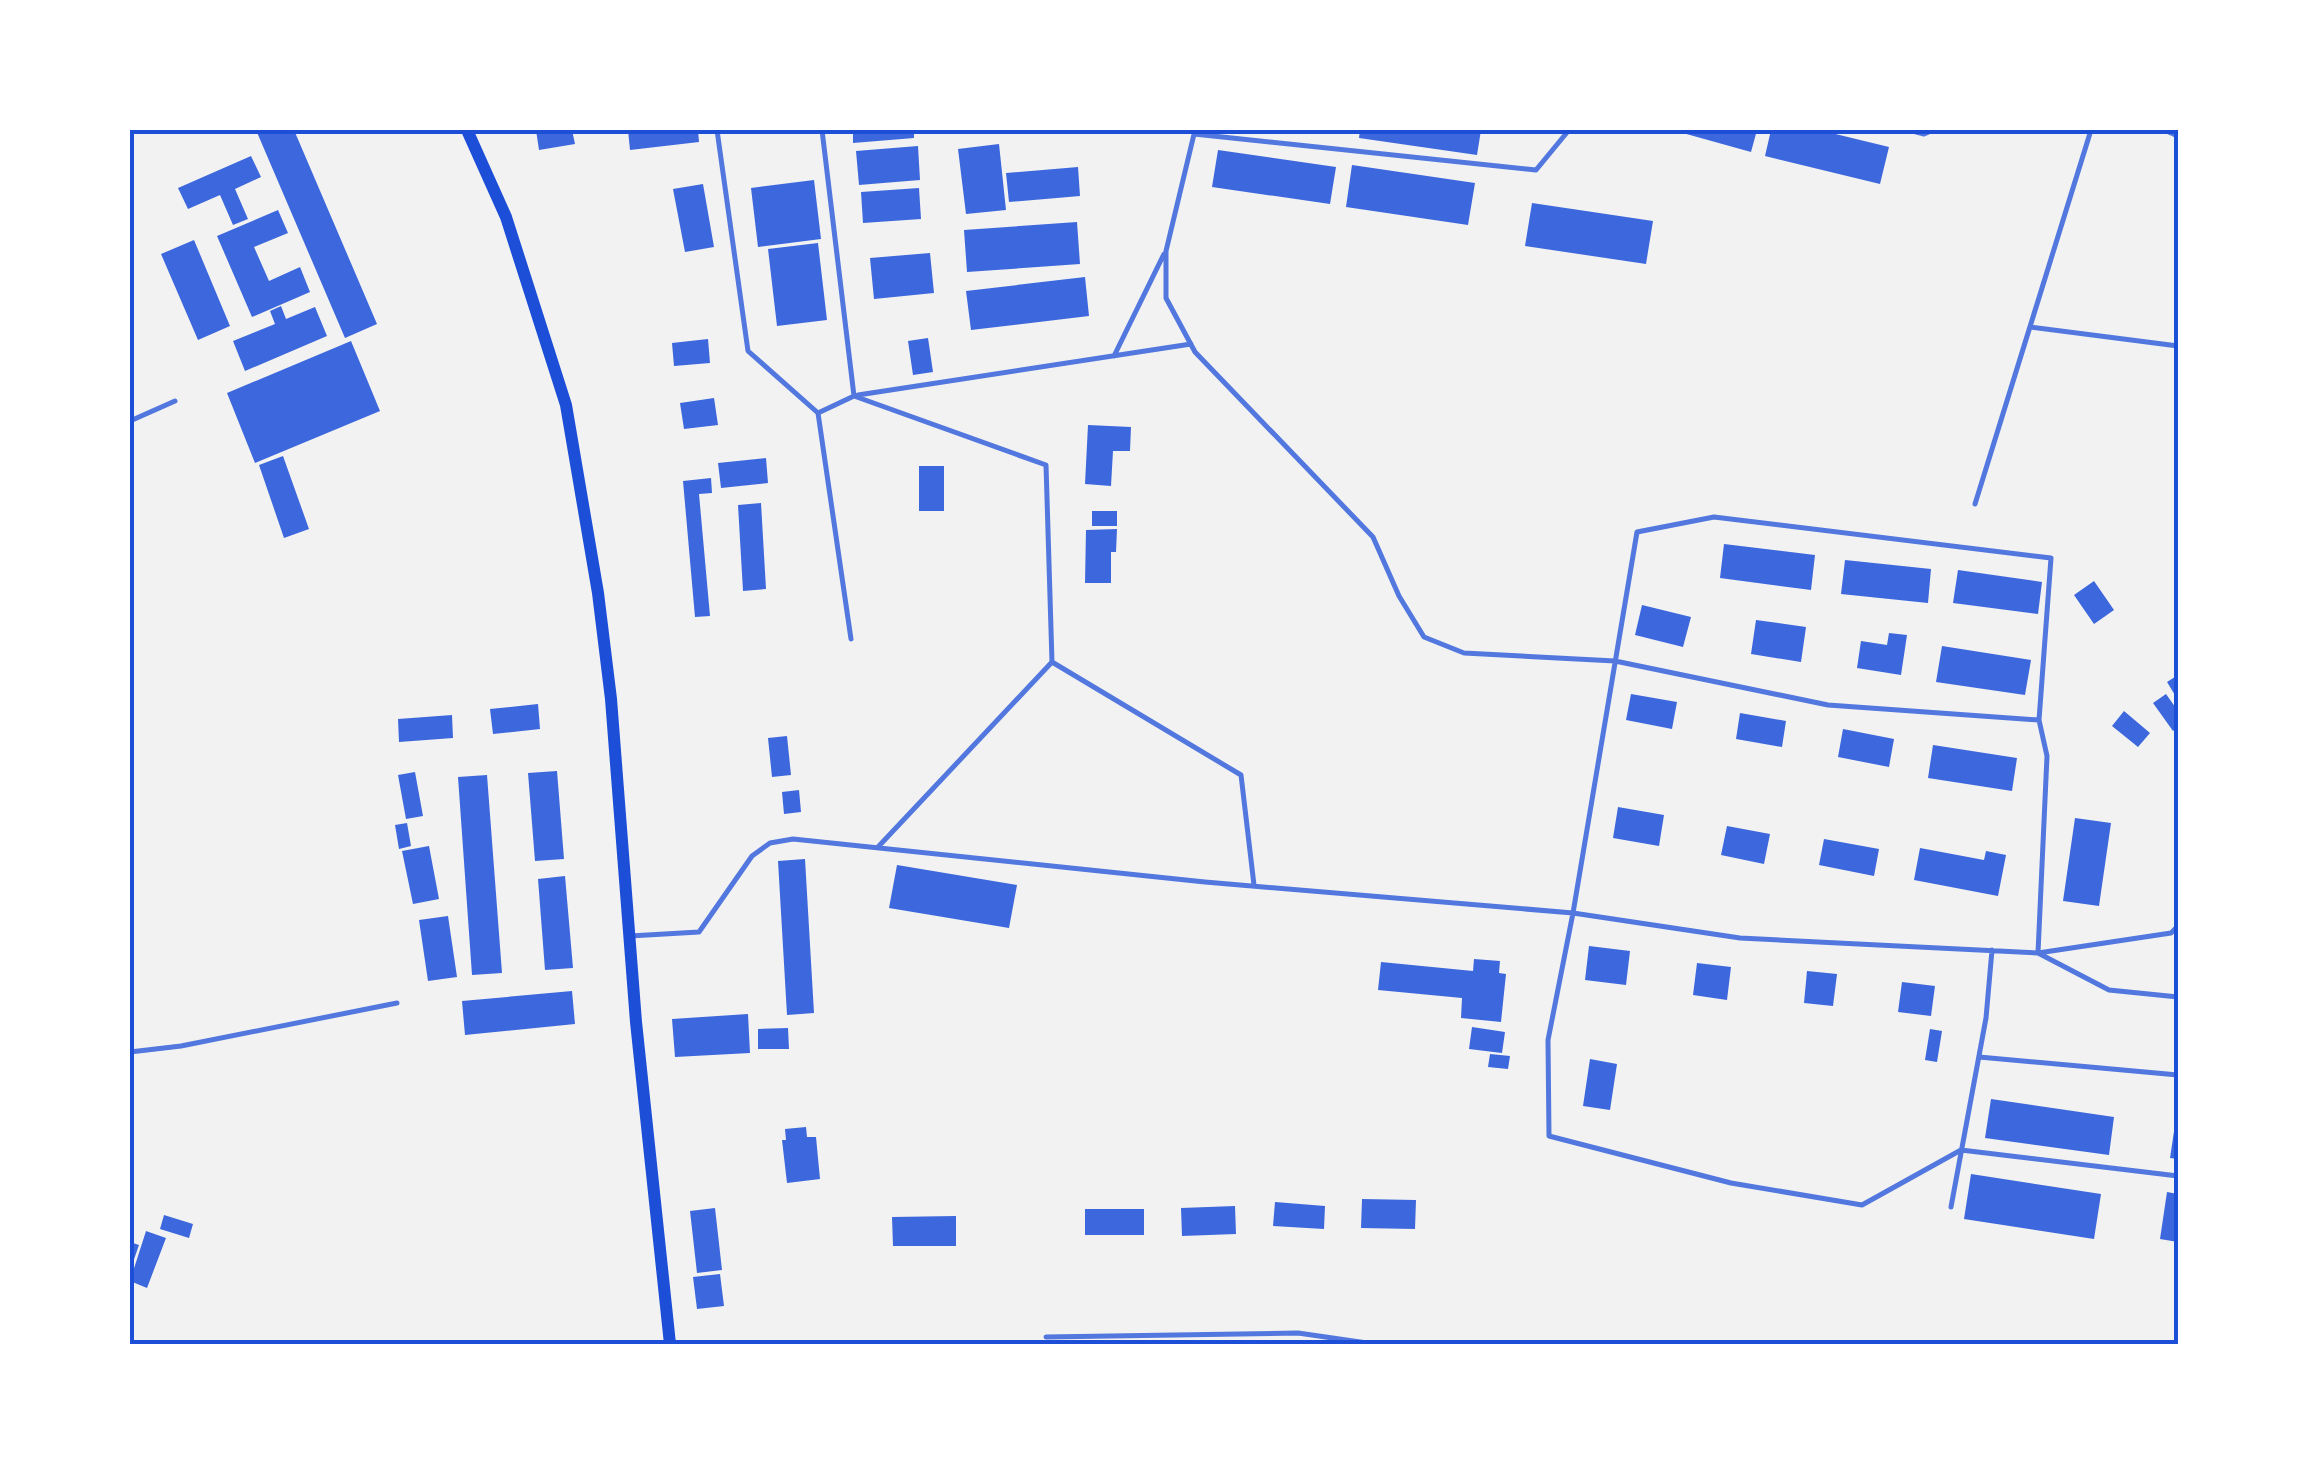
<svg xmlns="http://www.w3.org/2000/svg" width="2308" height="1474" font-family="Commissioner,sans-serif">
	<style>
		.building { fill: #3d67dc }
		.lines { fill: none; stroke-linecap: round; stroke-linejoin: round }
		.service { stroke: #5277de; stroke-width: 5 }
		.secondary { stroke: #1d4ed8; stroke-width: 12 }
		.neatline { fill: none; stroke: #1d4ed8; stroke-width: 4 }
	</style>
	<rect width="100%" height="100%" fill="#f2f2f2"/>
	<path class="building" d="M256,130H294L377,324L345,338Z
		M536,130H572L575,144L539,150Z
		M628,130H698L699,142L630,150Z
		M853,130H914V138L853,143Z
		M1360,130H1481L1477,155L1359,138Z
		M1672,130H1757L1751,152Z
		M1771,130H1819L1889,147L1880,184L1765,156Z
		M999,144L1006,210L966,214L958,149Z
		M918,146L920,180L859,185L856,151Z
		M1218,150L1336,167L1330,204L1212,187Z
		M251,156L261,177L235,189L248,219L233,225L220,195L188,209L178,188Z
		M1352,165L1475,183L1468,225L1346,207Z
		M1078,167L1080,196L1009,202L1006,173Z
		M814,180L821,239L758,247L751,188Z
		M703,184L714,247L685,252L673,189Z
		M919,188L921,219L863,223L861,192Z
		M1532,203L1653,221L1646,264L1525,246Z
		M278,210L288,233L254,247L269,281L300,267L310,292L252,317L217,236Z
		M1077,222L1080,264L967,272L964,230Z
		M194,240L230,326L198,340L161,254Z
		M818,243L827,320L777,326L768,249Z
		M930,253L934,293L874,299L870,258Z
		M1085,277L1089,316L971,330L966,291Z
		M281,306L286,319L315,307L327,336L245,371L233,341L275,324L270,311Z
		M928,338L933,372L913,375L908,341Z
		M708,339L710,363L674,366L672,343Z
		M351,341L380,411L255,463L227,393Z
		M714,398L718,425L684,429L680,403Z
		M1088,425L1131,427L1130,451H1113L1111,486L1085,484Z
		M283,456L309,529L284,538L259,465Z
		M766,458L768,483L721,488L718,463Z
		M919,466H944V511H919Z
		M711,478L712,493L699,494L710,616L695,617L683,481Z
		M761,503L766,589L743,591L738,505Z
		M1092,511H1117V526H1092Z
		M1117,529L1116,552H1111V583H1085L1086,530Z
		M1724,544L1815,555L1811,590L1720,578Z
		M1845,560L1931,569L1928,603L1841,594Z
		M1958,570L2042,582L2038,614L1953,603Z
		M2094,581L2114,610L2094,624L2074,595Z
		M1642,605L1691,617L1683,647L1635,635Z
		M1756,620L1806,627L1801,662L1751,654Z
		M1889,633L1907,635L1901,675L1857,668L1861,641L1887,645Z
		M1942,646L2031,660L2025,695L1936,682Z
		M2178,675V700L2167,682Z
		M1631,694L1677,702L1672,729L1626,720Z
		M2166,694L2178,711V727L2173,731L2153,703Z
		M538,704L540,729L493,734L490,709Z
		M2124,711L2150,733L2138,747L2112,726Z
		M1740,713L1786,721L1782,747L1736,739Z
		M452,715L453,738L399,742L398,719Z
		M1843,729L1894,739L1889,767L1838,757Z
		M787,736L791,775L772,777L768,738Z
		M1933,745L2017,758L2012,791L1928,778Z
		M557,771L564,859L535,861L528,773Z
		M415,772L423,816L406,819L398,775Z
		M487,775L502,973L472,975L458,777Z
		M799,790L801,812L784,814L782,792Z
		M1618,807L1664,815L1659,846L1613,838Z
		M2075,818L2111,823L2099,906L2063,901Z
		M407,823L411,846L399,849L395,825Z
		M1727,826L1770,834L1764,864L1721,855Z
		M1824,839L1879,849L1874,876L1819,865Z
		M429,846L439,899L413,904L402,851Z
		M1920,848L1984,860L1986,851L2006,855L1998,896L1914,880Z
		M805,859L814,1013L787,1015L778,861Z
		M897,865L1017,885L1009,928L889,908Z
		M565,876L573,968L545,970L538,879Z
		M448,916L457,977L428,981L419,920Z
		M1589,946L1630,951L1626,985L1585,980Z
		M1474,959L1500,961L1499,973L1506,974L1501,1022L1461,1018L1462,998L1378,990L1381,962L1473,971Z
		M1697,963L1731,967L1727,1000L1693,995Z
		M1807,971L1837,974L1833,1006L1804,1003Z
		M1902,982L1935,986L1931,1016L1898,1012Z
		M572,991L575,1024L465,1035L462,1001Z
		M748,1014L750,1053L675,1057L672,1019Z
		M1472,1027L1505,1032L1502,1053L1469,1049Z
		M788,1028L789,1049H758V1029Z
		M1930,1029L1942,1031L1937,1062L1925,1060Z
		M1490,1054L1510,1056L1508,1069L1488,1067Z
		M1590,1059L1617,1064L1610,1110L1583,1106Z
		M1991,1099L2114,1117L2109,1155L1985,1138Z
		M2176,1118H2178V1159L2170,1158Z
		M806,1127L807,1137H816L820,1179L787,1183L782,1140H786L785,1129Z
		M1971,1174L2101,1194L2094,1239L1964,1219Z
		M2167,1192L2178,1194V1242L2160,1239Z
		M1362,1199L1416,1200L1415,1229L1361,1228Z
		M1275,1202L1325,1206L1324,1229L1273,1226Z
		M1235,1206L1236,1234L1182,1236L1181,1208Z
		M715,1208L722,1270L697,1273L690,1211Z
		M1085,1209H1144V1235H1085Z
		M164,1215L193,1224L189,1238L160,1229Z
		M956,1216V1246H893L892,1217Z
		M146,1231L166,1238L147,1288L130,1281Z
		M130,1242L139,1245L131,1268H130Z
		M720,1274L724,1306L697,1309L693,1277Z"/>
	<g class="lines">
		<path class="service" d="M717,130L748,351L818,413
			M822,130L854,396L818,413L851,639
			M1195,130L1166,251V298L1195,352L1373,537L1399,596L1424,637L1464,653L1615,661L1828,705L2039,720
			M1909,130L1924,134L1933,130
			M2164,130L2178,136
			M1194,134L1536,170L1569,130
			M2030,327L2178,346
			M1114,356L1164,254
			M858,395L1191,344
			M854,396L1046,465L1052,662L1241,775L1254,885
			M130,421L175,401
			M1975,504L2091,130
			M878,847L1052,662
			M630,936L699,932L752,856L770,843L793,839L1205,882L1573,913L1740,938L2038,953L2171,933L2178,926
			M2178,997L2109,990L2038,953L2047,756L2039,720L2051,558L1714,517L1637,532L1573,913L1548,1040L1549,1136L1731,1183L1862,1205L1961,1150L2178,1176
			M130,1052L181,1046L397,1003
			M1979,1057L2178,1075
			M1951,1207L1986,1018L1992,950
			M1046,1337L1298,1333L1374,1344"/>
		<path class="secondary" d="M467,130L506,217L566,405L598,593L611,699L636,1022L670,1344"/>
	</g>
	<rect width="2308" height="1474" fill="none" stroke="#ffffff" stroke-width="265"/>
	<rect x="132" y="132" width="2044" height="1210" class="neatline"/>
</svg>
